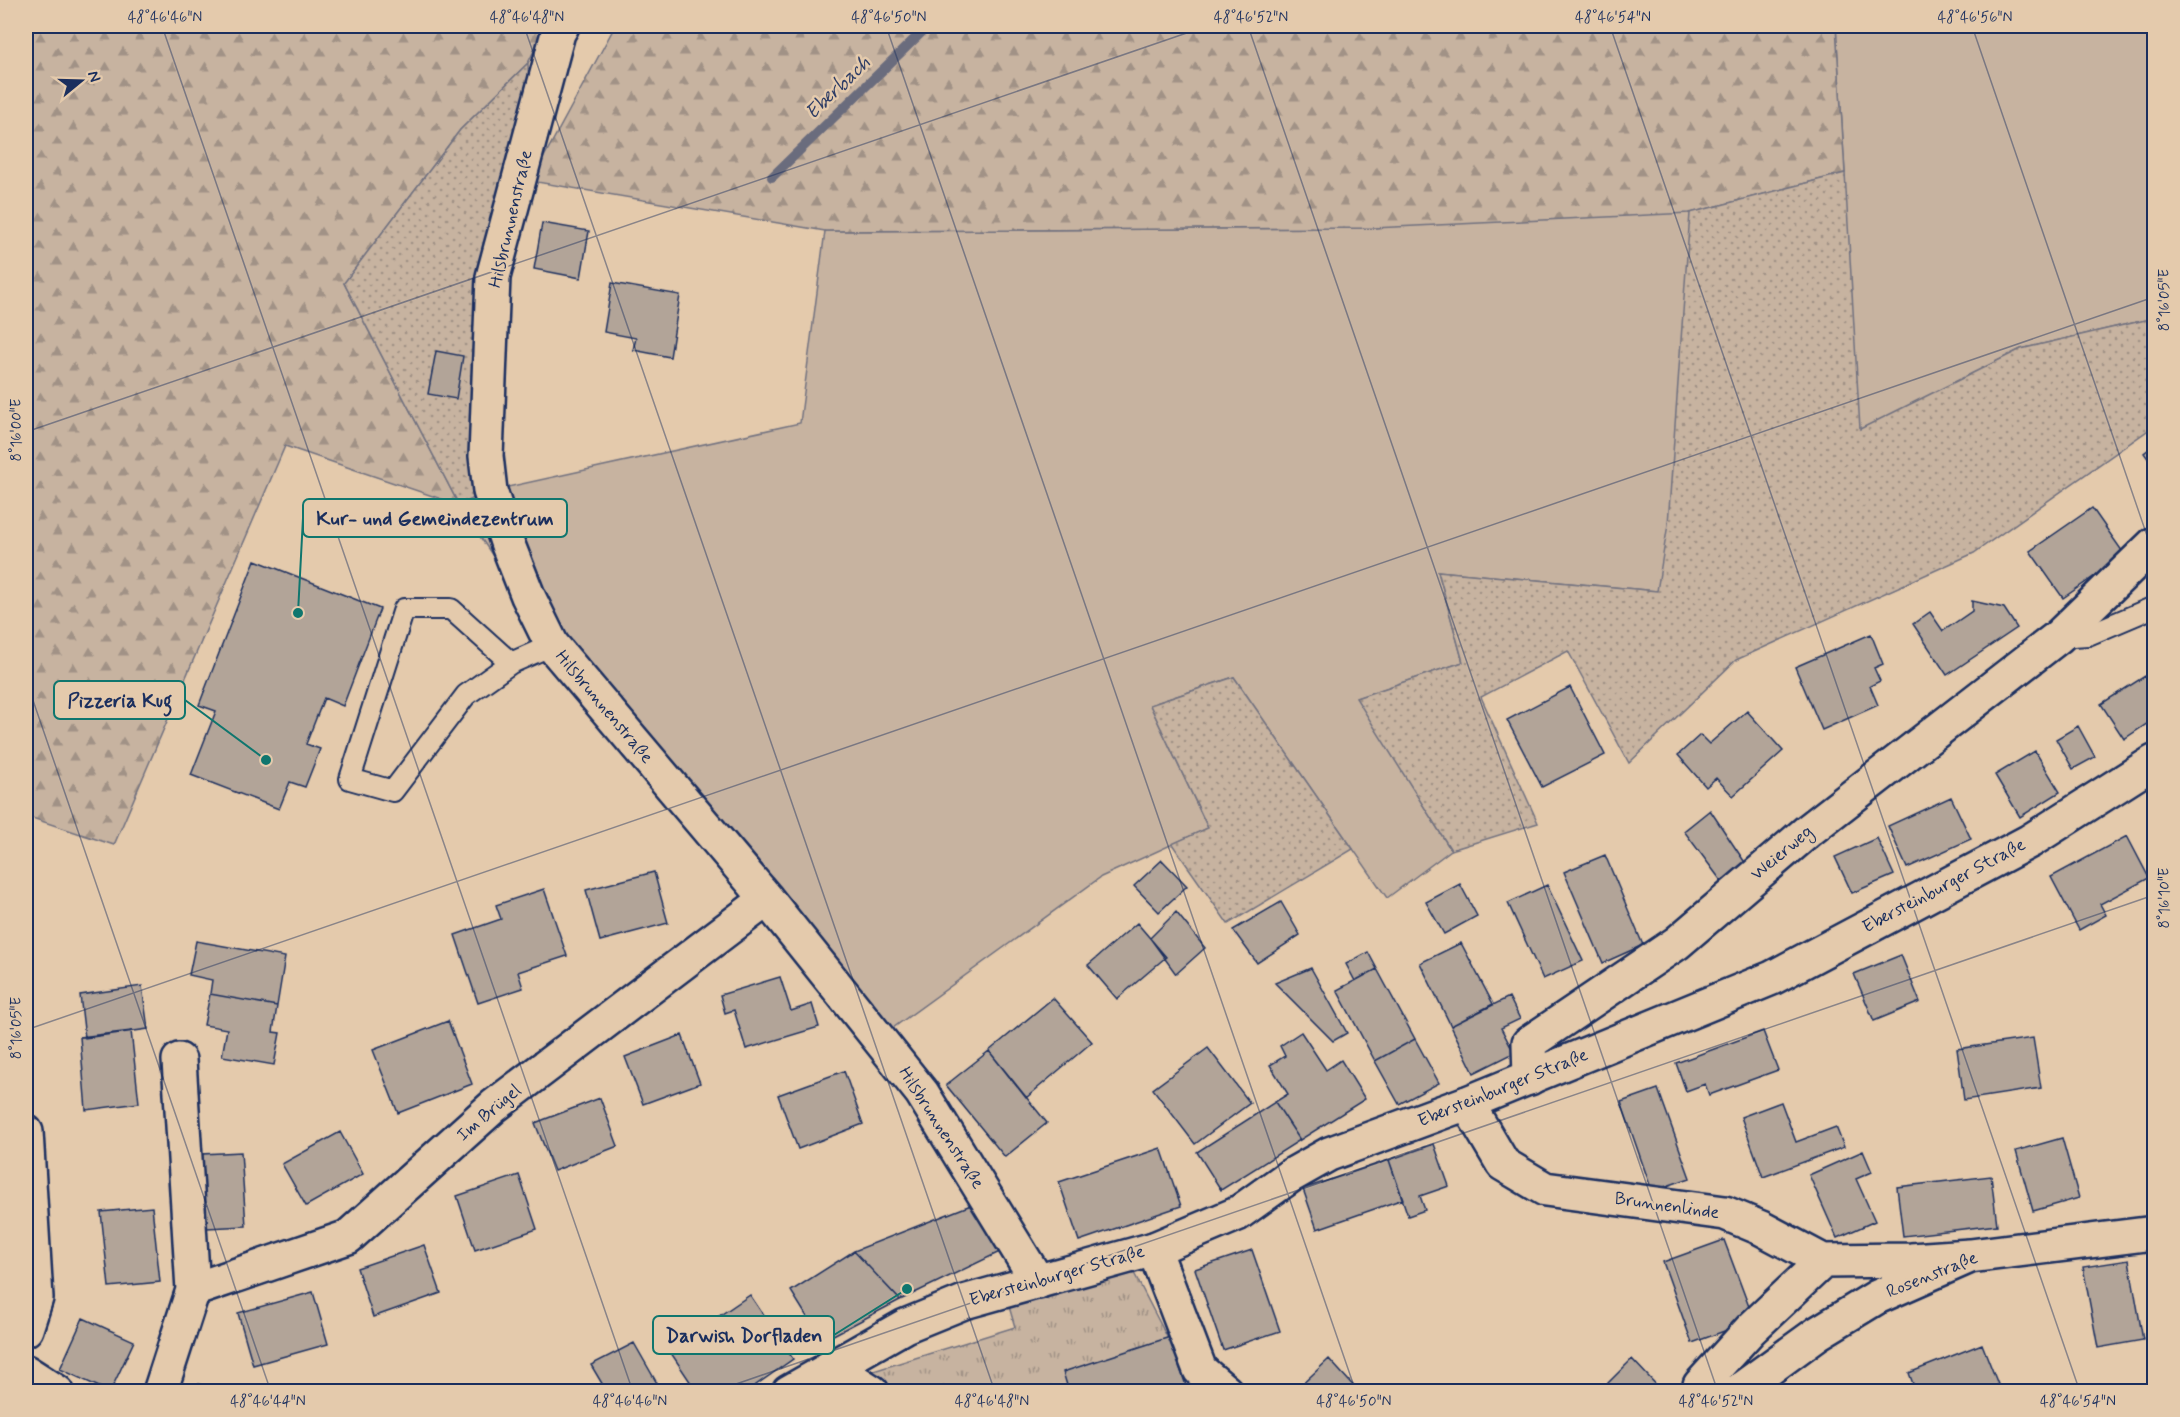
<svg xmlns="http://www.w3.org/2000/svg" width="2180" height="1417" font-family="Mynerve,sans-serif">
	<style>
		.grass { fill: #c7b3a0; stroke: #71717f; stroke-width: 1.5 }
		.forest { fill: url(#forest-firs); stroke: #71717f; stroke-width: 1.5 }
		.park { fill: url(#park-tufts); stroke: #71717f; stroke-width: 1.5 }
		.garden { fill: url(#garden-dots); stroke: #71717f; stroke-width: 1.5 }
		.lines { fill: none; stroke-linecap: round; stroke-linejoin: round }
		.stream { stroke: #6b6c7d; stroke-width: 10 }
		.building { fill: #b2a498; stroke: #1b2f5e; stroke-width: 1.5 }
		.lane-casing { stroke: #1b2f5e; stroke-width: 24 }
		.street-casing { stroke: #1b2f5e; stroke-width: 38 }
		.secondary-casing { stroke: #1b2f5e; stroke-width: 38 }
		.lane { stroke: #e4caac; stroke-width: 20 }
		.street { stroke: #e4caac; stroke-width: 33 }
		.secondary { stroke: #e4caac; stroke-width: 33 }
		.ticks { fill: none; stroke: #1b2f5e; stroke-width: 1.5; stroke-opacity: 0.45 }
		.labels { text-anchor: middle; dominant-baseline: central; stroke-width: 5; stroke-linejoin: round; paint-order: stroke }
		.street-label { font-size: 18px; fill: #1b2f5e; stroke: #e4caac }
		.water-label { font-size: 20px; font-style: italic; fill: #2f3e66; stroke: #e4caac }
		.leader { fill: none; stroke: #0f766e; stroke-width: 2 }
		.callout-dot { fill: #0f766e; stroke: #e4caac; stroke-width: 2 }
		.callout { fill: #e4caac; stroke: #0f766e; stroke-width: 2 }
		.callout-label { font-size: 20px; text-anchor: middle; font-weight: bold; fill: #1b2f5e }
		.neatline { fill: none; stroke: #1b2f5e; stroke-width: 2 }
		.ticks-label { font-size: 15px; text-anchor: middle; fill: #1b2f5e }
	</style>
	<defs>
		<pattern id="forest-firs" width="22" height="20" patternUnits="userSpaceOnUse" patternTransform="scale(1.5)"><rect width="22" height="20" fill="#c7b3a0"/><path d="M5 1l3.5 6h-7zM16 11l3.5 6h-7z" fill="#a19286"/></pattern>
		<pattern id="park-tufts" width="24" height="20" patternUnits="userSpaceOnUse" patternTransform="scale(1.5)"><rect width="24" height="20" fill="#c7b3a0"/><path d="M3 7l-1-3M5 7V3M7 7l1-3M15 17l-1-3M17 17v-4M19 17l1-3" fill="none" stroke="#a19286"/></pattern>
		<pattern id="garden-dots" width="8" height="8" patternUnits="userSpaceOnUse" patternTransform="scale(1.5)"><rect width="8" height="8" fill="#c7b3a0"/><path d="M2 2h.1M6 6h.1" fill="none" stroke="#a19286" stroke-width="1.8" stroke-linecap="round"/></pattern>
	</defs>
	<rect width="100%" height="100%" fill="#e4caac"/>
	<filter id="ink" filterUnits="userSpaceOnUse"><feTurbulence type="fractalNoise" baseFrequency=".0167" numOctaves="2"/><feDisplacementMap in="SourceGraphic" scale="12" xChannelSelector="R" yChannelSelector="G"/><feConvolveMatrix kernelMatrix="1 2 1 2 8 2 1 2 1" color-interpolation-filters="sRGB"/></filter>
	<g filter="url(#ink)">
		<path class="grass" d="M1836,26H2154V318L2021,349L1860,430L1657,591L1438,571L1463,662L1357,698L1451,850L1387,898L1234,677L1150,705L1208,828L1101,877L890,1030L552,645L459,505L490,491L800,423L825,231L1373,228L1845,173Z"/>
		<path class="forest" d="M26,26H546L528,63L460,130L344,283L459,505L285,446L114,845L26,816Z
			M615,26H1836L1845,173L1690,213L1373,228L825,231L531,181Z"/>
		<path class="park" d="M1134,1273L1194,1389L1199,1391L872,1392L851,1378L1015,1327L1008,1303Z"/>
		<path class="garden" d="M528,63L531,181L493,277L490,491L459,505L344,283L460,130Z
			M1845,173L1860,429L2021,349L2154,318V426L1974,553L1736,660L1629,763L1568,651L1481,697L1538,823L1451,850L1356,698L1463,662L1438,571L1657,591L1668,524L1690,213Z
			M1234,677L1353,849L1228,924L1172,844L1208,828L1150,705Z"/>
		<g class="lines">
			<path class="stream" d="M772,177L928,26"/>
		</g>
		<path class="building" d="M542,223L589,231L581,278L534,269Z
			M612,283L680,295L670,357L633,350L636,338L604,332Z
			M436,351L463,356L456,399L428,394Z
			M2154,445V467L2144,453Z
			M2092,508L2125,555L2063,598L2030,551Z
			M255,560L380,609L343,706L324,698L306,744L320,749L305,787L290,782L279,809L191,775L216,711L199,705Z
			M1972,601L2004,608L2017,628L1947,675L1913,624L1930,612L1943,631L1972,611Z
			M1871,634L1883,664L1874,668L1880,681L1870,686L1878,705L1822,730L1795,667Z
			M2145,676L2154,690V719L2124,739L2101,704Z
			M1570,687L1605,755L1542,787L1507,720Z
			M1747,711L1783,751L1733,796L1716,778L1706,787L1678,755L1700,735L1709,744Z
			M2078,726L2095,757L2073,769L2056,739Z
			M2035,751L2060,792L2020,817L1995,775Z
			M1951,797L1971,839L1907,868L1888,826Z
			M1710,810L1746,864L1725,886L1684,831Z
			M2127,836L2149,878L2100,904L2106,915L2079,930L2051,877Z
			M1877,838L1894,875L1852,893L1835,857Z
			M1605,855L1643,945L1603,963L1564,872Z
			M1162,860L1187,886L1159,912L1134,886Z
			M654,872L668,923L600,941L586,890Z
			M1460,884L1477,916L1444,934L1426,902Z
			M1547,885L1583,961L1543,979L1508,903Z
			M544,889L567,956L518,972L523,988L478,1003L455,935L501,919L496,905Z
			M1281,902L1300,935L1257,963L1233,930Z
			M1176,912L1205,948L1176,974L1150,938Z
			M1137,923L1166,957L1117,999L1088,965Z
			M196,941L285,957L277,1006L210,994L212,980L189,975Z
			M1461,943L1493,1004L1451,1026L1420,963Z
			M1368,952L1377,969L1355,981L1346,964Z
			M1901,955L1920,1002L1874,1021L1854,974Z
			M1311,968L1347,1033L1333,1041L1275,983Z
			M1377,969L1415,1039L1375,1061L1337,990Z
			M780,977L791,1011L812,1004L819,1027L746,1049L734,1010L725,1013L720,995Z
			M142,986L148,1029L85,1038L80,995Z
			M210,994L277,1006L273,1032L280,1033L274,1065L222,1056L227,1029L204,1025Z
			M1509,997L1520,1019L1501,1028L1514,1053L1474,1073L1451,1026Z
			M1053,998L1092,1042L1026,1098L989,1051Z
			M448,1021L472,1084L398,1113L373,1050Z
			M131,1031L139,1103L86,1110L80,1037Z
			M1763,1031L1778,1070L1709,1095L1705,1084L1686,1091L1676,1063Z
			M1301,1032L1326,1070L1341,1060L1365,1099L1300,1140L1275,1102L1288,1094L1270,1065L1285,1056L1280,1046Z
			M682,1035L700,1083L643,1104L625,1057Z
			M2033,1038L2041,1088L1964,1100L1957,1049Z
			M1415,1039L1439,1083L1399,1104L1375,1061Z
			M1208,1048L1250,1103L1195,1144L1153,1089Z
			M989,1051L1047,1123L1005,1157L946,1085Z
			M844,1071L863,1124L798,1149L778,1095Z
			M1658,1089L1690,1178L1652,1191L1621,1102Z
			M600,1098L618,1146L554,1171L535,1123Z
			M1275,1102L1300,1140L1221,1190L1197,1152Z
			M1781,1102L1796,1142L1836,1127L1844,1147L1763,1177L1741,1117Z
			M340,1132L363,1174L306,1206L282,1164Z
			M2062,1138L2079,1198L2033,1211L2016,1151Z
			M1434,1144L1449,1186L1420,1196L1425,1210L1408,1216L1389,1160Z
			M1161,1148L1181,1206L1079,1241L1059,1182Z
			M1863,1151L1872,1172L1856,1179L1875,1221L1837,1238L1809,1175Z
			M241,1152L246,1226L207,1228L202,1154Z
			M1389,1160L1403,1199L1317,1229L1303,1189Z
			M519,1175L537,1229L475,1250L457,1196Z
			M1991,1176L1997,1225L1903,1236L1897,1187Z
			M971,1205L1006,1249L900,1300L854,1251Z
			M152,1207L160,1282L109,1287L101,1212Z
			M1724,1240L1754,1320L1692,1343L1663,1262Z
			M424,1245L441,1293L373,1317L357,1268Z
			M1252,1250L1280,1331L1223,1350L1195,1269Z
			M854,1251L900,1300L822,1341L791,1291Z
			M2129,1260L2143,1340L2098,1348L2083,1267Z
			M313,1292L328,1344L253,1365L238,1313Z
			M750,1295L793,1359L746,1392H697L669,1350Z
			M83,1318L134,1341L110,1392L60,1369Z
			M1170,1337L1188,1392H1069L1063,1372Z
			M634,1343L662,1392H607L591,1365Z
			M1982,1344L2001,1392H1916L1909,1373Z
			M1329,1359L1359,1392H1294Z
			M1632,1359L1663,1392H1599Z
			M199,1384L215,1392H196Z"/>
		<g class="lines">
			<defs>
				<path id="lane" d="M2058,637L2088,635L2154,607
					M511,663L466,695L393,791L350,779L404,609H451L511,663L552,645"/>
				<path id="street" d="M562,26L558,33L493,277L486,456L490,491L508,545L528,596L552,645L767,899L922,1093L1038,1282
					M179,1060L193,1290
					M1530,1078L1529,1043L1677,943L1808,831L2058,637L2154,544
					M1467,1103L1503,1164L1545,1189L1725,1213L1761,1228L1823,1261L1911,1260L1970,1256
					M26,1132L36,1298L26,1329
					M1154,1249L1200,1370L1226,1392
					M831,1366L872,1392
					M26,1372L57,1392
					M160,1392L193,1290L348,1237L494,1106L767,899
					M1700,1392V1385L1751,1329L1823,1261
					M1737,1392L1818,1333L1877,1297L1970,1256L2154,1233"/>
				<path id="secondary" d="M789,1392L905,1326L964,1302L1154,1249L1237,1214L1290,1176L1329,1154L1467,1103L1772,978L2030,841L2154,762"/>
			</defs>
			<use href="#lane" class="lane-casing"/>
			<use href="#street" class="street-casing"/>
			<use href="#secondary" class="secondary-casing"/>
			<use href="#lane" class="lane"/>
			<use href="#street" class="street"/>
			<use href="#secondary" class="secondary"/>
		</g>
	</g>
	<path class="ticks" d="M162,26L633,1392M524,26L995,1392M886,26L1356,1392M1248,26L1718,1392M1610,26L2080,1392M1972,26L2154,556M26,432L1207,26M26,680L271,1392M26,1030L2154,297M713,1392L2154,895"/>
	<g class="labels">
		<g class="street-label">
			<text transform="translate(511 219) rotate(-77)">Hilsbrunnenstraße</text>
			<text transform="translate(604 707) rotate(50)">Hilsbrunnenstraße</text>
			<text transform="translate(1782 853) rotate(-40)">Weierweg</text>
			<text transform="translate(1944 886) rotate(-28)">Ebersteinburger Straße</text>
			<text transform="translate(1503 1088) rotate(-22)">Ebersteinburger Straße</text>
			<text transform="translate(489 1113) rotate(-40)">Im Brügel</text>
			<text transform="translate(941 1128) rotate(57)">Hilsbrunnenstraße</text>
			<text transform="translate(1667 1206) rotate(8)">Brunnenlinde</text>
			<text transform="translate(1932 1275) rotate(-22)">Rosenstraße</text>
			<text transform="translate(1057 1276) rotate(-16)">Ebersteinburger Straße</text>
		</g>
		<g class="water-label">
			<text transform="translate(838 88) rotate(-44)">Eberbach</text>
		</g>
	</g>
	<path class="leader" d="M298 613L303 518M266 760L185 700M907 1289L834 1335"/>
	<g class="callout-dot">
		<circle cx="298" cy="613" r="6"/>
		<circle cx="266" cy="760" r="6"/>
		<circle cx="907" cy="1289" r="6"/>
	</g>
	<g class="callout">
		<rect x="303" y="499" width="264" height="38" rx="6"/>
		<rect x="54" y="681" width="131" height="38" rx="6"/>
		<rect x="653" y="1316" width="181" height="38" rx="6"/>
	</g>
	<g class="callout-label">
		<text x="435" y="525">Kur- und Gemeindezentrum</text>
		<text x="120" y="707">Pizzeria Kug</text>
		<text x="744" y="1342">Darwish Dorfladen</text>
	</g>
	<rect width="2180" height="1417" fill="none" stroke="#e4caac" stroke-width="66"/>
	<g transform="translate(81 81) rotate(71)" stroke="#e4caac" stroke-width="4.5" paint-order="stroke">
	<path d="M0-4.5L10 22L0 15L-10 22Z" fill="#1b2f5e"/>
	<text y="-9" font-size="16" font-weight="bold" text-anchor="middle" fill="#1b2f5e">N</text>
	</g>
	<rect x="33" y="33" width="2114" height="1351" class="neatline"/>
	<g class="ticks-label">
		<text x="165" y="22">48°46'46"N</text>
		<text x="527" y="22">48°46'48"N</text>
		<text x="889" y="22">48°46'50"N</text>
		<text x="1251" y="22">48°46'52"N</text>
		<text x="1613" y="22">48°46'54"N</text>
		<text x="1975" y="22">48°46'56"N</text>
		<text transform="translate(2164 300) rotate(-90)" y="5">8°16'05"E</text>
		<text transform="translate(16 430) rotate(-90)" y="5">8°16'00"E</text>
		<text transform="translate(2164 898) rotate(-90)" y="5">8°16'10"E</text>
		<text transform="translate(16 1028) rotate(-90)" y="5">8°16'05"E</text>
		<text x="268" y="1406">48°46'44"N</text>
		<text x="630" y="1406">48°46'46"N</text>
		<text x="992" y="1406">48°46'48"N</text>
		<text x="1354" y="1406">48°46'50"N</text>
		<text x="1716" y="1406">48°46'52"N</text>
		<text x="2078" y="1406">48°46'54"N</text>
	</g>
</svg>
